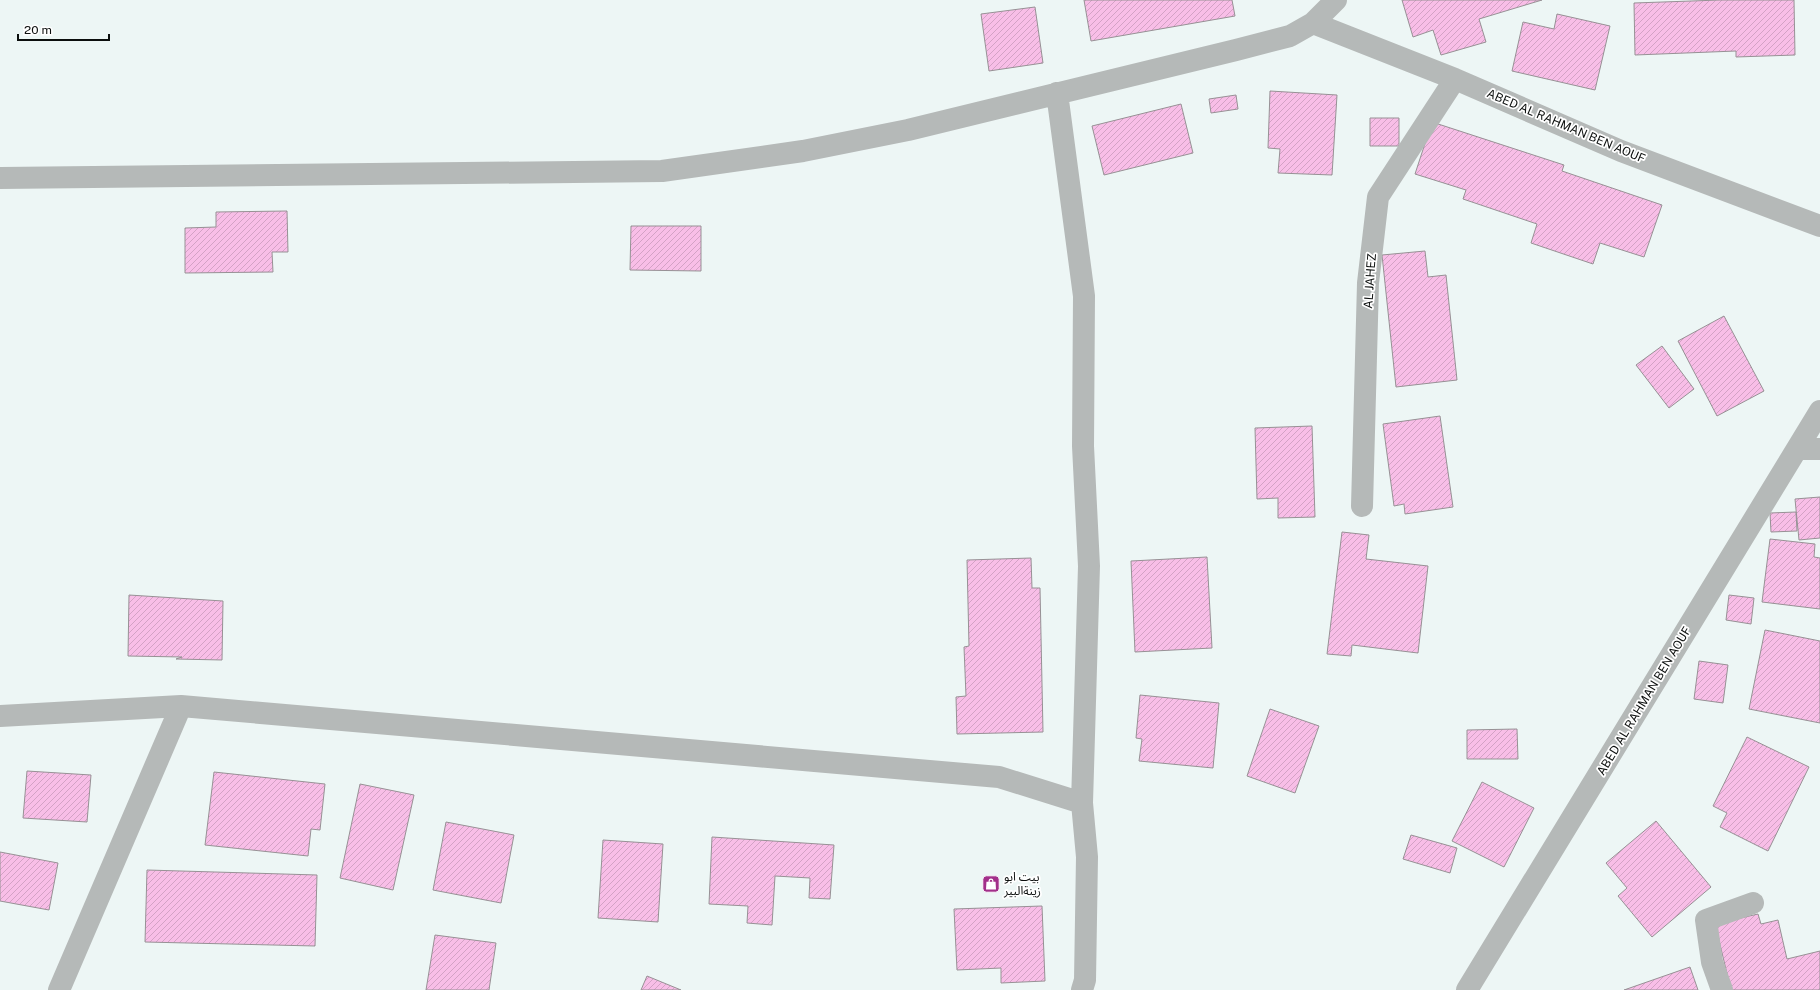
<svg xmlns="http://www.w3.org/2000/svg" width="1820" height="990" font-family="'Public Sans','Noto Sans Arabic',sans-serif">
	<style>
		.building { fill: url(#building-hatch); stroke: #979195 }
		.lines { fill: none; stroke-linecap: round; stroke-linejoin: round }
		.minor { stroke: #b5b9b8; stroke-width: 22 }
		.labels { text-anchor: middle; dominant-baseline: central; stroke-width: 3.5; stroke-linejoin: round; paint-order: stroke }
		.street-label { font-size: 12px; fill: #0b0e0d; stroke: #fff }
		.poi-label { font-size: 12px; fill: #0b0e0d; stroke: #fff; text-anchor: start }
	</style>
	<defs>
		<pattern id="building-hatch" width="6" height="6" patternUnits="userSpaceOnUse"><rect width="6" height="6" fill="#f8bee7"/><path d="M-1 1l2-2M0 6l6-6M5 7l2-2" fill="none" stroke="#d3a2c5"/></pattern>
	</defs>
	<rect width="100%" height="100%" fill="#edf6f5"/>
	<path class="building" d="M1084,0H1232L1235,16L1091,41Z
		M1402,0H1542L1479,19L1486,42L1441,55L1433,30L1413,37Z
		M1720,0H1794L1795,55L1736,57V51L1635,55L1634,3Z
		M1035,7L1043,63L989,71L981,14Z
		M1557,14L1610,26L1595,90L1512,71L1523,22L1554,29Z
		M1270,91L1337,95L1332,175L1278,173L1280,149L1268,148Z
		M1236,95L1238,109L1211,113L1209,99Z
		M1181,104L1193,153L1104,175L1092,126Z
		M1370,118H1399V146H1370Z
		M1432,122L1564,165L1562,171L1662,205L1644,257L1600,243L1593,264L1531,243L1537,224L1463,199L1466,190L1415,174Z
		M287,211L288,252H272L273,272L185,273V228L216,227V212Z
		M631,226H701V271L630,270Z
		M1425,251L1428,277L1446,275L1457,380L1396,387L1382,255Z
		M1724,316L1764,391L1717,416L1678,341Z
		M1662,346L1694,389L1669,408L1636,365Z
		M1440,416L1453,507L1405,514L1404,504L1394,506L1383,424Z
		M1312,426L1315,517L1278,518V498L1257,499L1255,428Z
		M1820,497V538L1799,540L1795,499Z
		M1796,512L1797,531L1771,532L1770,513Z
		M1342,532L1369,535L1366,559L1428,566L1418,653L1352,645L1351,656L1327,654Z
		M1770,539L1815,544L1814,557L1820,558V609L1762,602Z
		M1207,557L1212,648L1135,652L1131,561Z
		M1031,558L1032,588H1040L1043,732L957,734L956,697L966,696L964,647L969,646L967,560Z
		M129,595L223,601L222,660L176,659L182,657L128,656Z
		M1729,595L1754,598L1751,624L1726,620Z
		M1765,630L1820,641V723L1749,709Z
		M1699,661L1728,665L1723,703L1694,699Z
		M1140,695L1219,703L1213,768L1139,761L1142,739L1136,738Z
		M1270,709L1319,726L1295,793L1247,776Z
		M1517,729L1518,759H1467V730Z
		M1747,737L1809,767L1768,851L1720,827L1727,813L1713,806Z
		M27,771L91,775L87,822L23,818Z
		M214,772L325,784L320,830L311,829L308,856L205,845Z
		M1482,782L1534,808L1504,867L1452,841Z
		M360,784L414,795L393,890L340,878Z
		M1656,821L1711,887L1652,937L1618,896L1627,888L1606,863Z
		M446,822L514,835L501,903L433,890Z
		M1411,835L1457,848L1450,873L1403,859Z
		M712,837L834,845L830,899L809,898L810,878L775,876L772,925L747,923L748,906L709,904Z
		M603,840L663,844L658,922L598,918Z
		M0,852L58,863L49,910L0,901Z
		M147,870L317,875L315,946L145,942Z
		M1042,906L1045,981L1001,983V968L957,970L954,909Z
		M1758,914L1761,924L1778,920L1787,959L1820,951V990H1731L1715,924Z
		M435,935L496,943L489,990H426Z
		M1690,967L1698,990H1624Z
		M647,976L681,990H641Z"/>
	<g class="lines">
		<path class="minor" d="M1313,23L1455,79L1621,151L1820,226
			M1057,93L1084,296L1083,446L1089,566L1082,803L1087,857L1085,980L1082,990
			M0,178L662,171L803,151L908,130L1236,50L1290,36L1313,23L1336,0
			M1798,449H1820
			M1362,506L1368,283L1378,197L1455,79
			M0,716L181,706L999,777L1082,803
			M59,990L181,706
			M1467,990L1820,411
			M1722,990L1712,962L1706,920L1753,903"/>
	</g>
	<defs>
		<symbol id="shop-square" viewBox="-11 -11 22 22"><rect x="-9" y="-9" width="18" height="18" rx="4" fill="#a22f8a" stroke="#fff"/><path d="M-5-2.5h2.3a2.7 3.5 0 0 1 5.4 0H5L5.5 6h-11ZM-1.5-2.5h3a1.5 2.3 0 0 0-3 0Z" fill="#fff"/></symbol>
	</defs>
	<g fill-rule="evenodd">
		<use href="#shop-square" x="981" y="874" width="20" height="20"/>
	</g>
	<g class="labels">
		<g class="street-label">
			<text transform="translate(1566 126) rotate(23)">ABED AL RAHMAN BEN AOUF</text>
			<text transform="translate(1370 281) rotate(-86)">AL JAHEZ</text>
			<text transform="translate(1644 701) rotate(-59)">ABED AL RAHMAN BEN AOUF</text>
		</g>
		<g class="poi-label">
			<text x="1004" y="877">بيت ابو<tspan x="1004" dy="14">زينةالبير</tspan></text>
		</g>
	</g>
	<path d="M18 34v6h91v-6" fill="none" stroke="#0b0e0d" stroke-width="2"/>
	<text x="24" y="34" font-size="12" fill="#0b0e0d" stroke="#ffffff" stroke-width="3" paint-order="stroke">20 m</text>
</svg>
